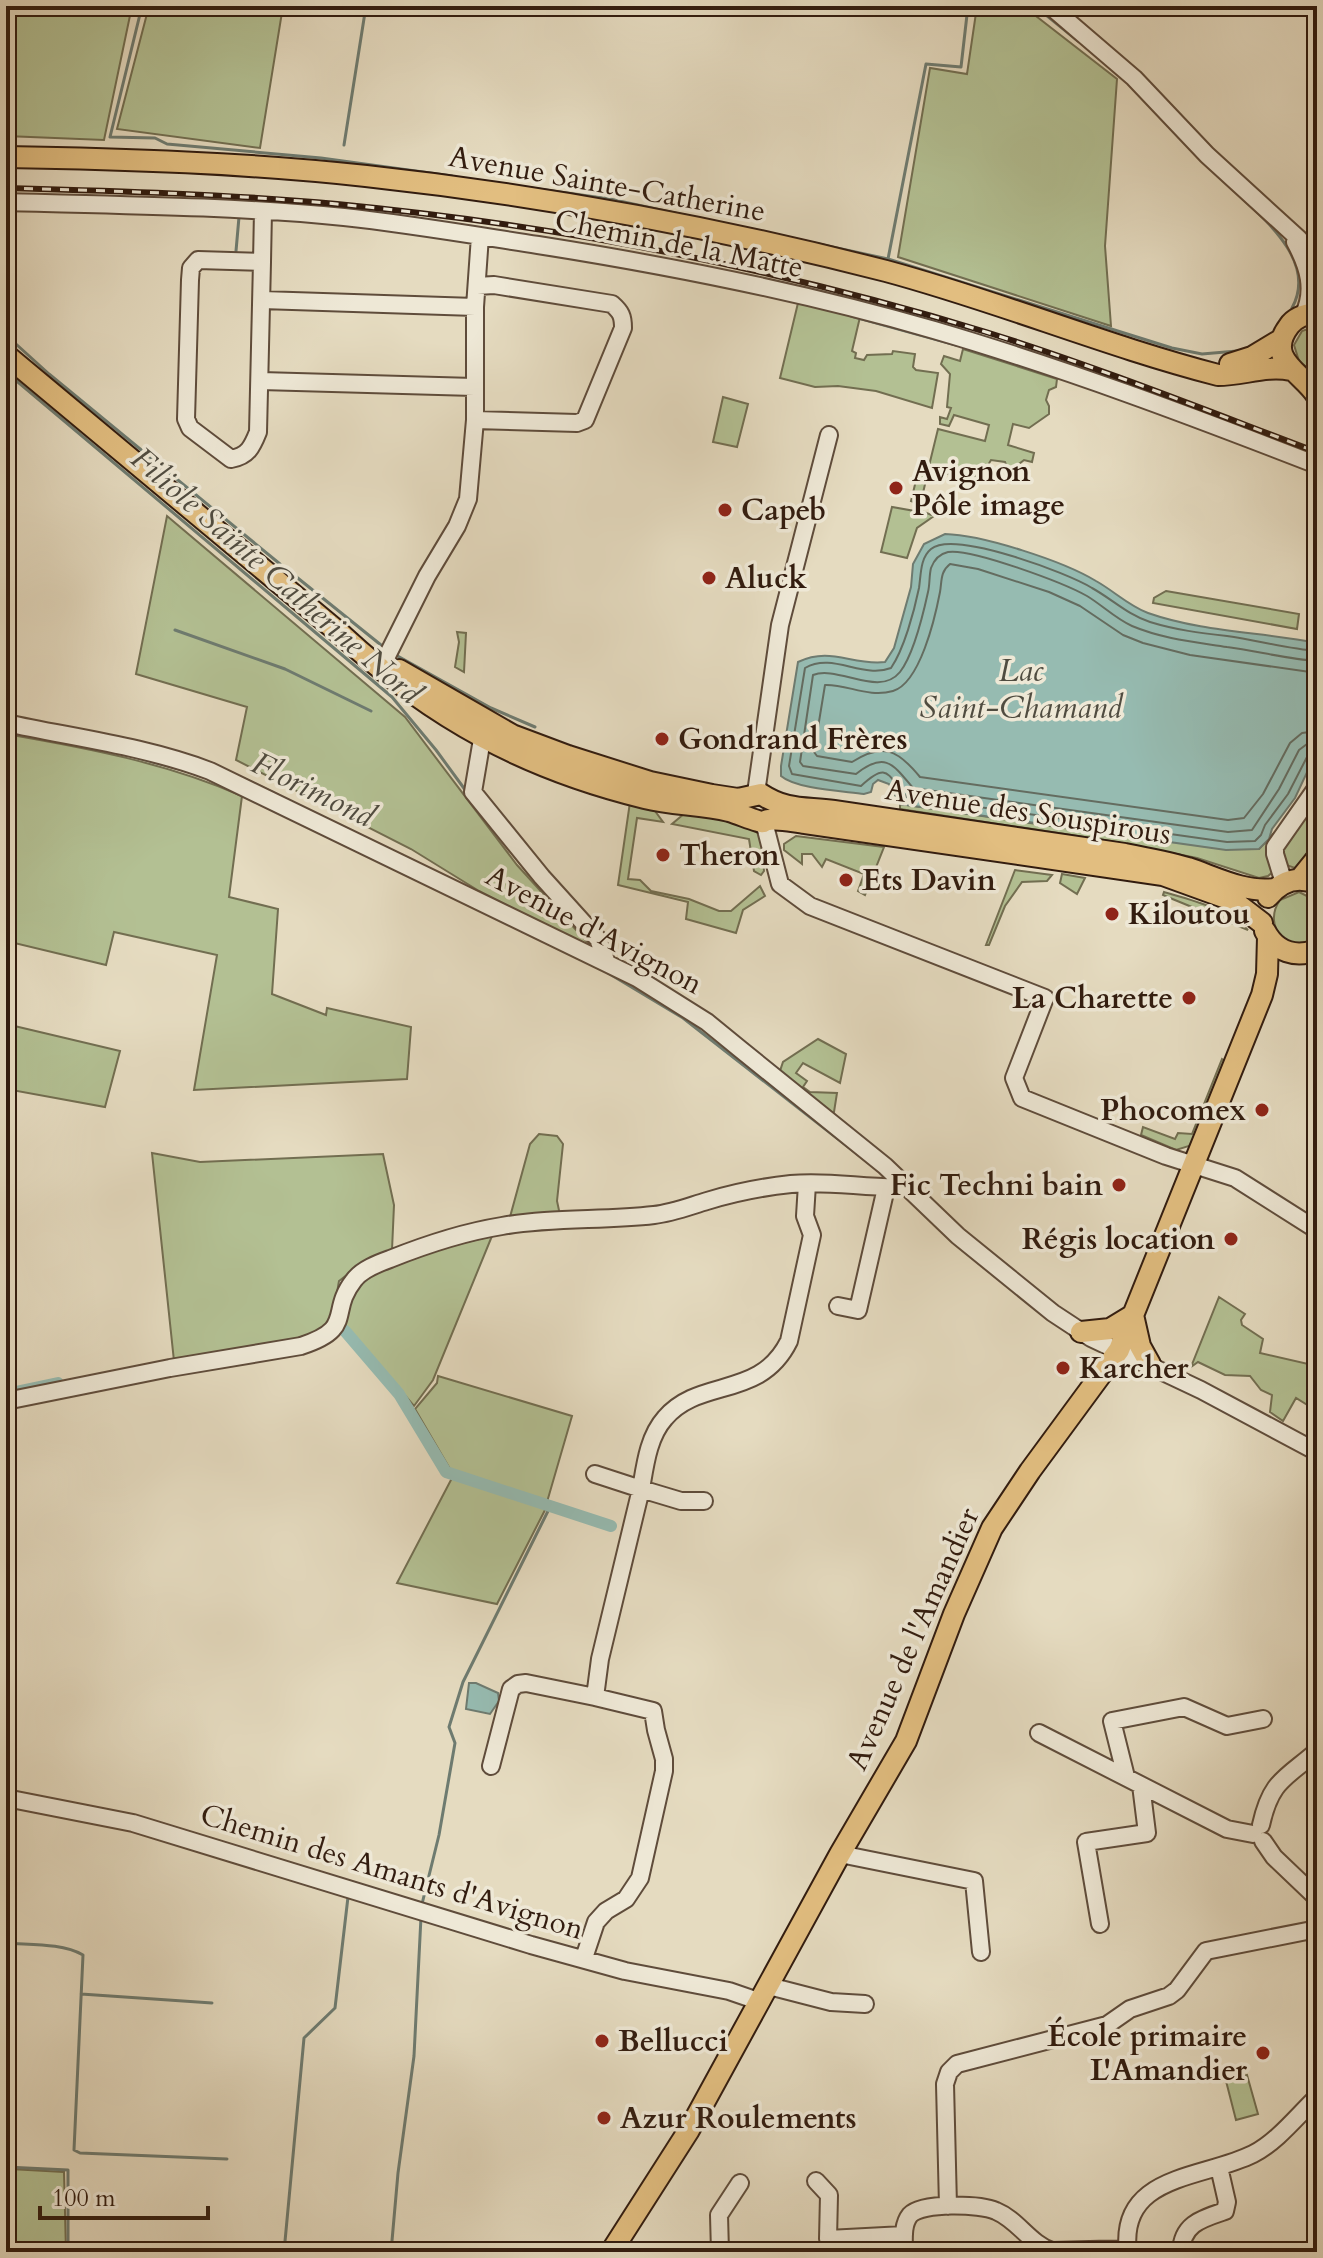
<svg xmlns="http://www.w3.org/2000/svg" width="1323" height="2258" font-family="Cardo,serif">
	<style>
		.green { fill: #b3c093; stroke: #726e51; stroke-width: 2 }
		.water { fill: #96bbb1; stroke: #6e7b70; stroke-width: 2 }
		.lines { fill: none; stroke-linecap: round; stroke-linejoin: round }
		.shore { stroke: #646c60; stroke-width: 2 }
		.stream { stroke: #6e7b70; stroke-width: 3 }
		.canal { stroke: #96bbb1; stroke-width: 12 }
		.minor-casing { stroke: #5f4c3b; stroke-width: 20 }
		.major-casing { stroke: #321c0f; stroke-width: 24 }
		.minor { stroke: #eee8d6; stroke-width: 16 }
		.major { stroke: #e2be80; stroke-width: 20 }
		.rail-casing { stroke: #321c0f; stroke-width: 6 }
		.rail { stroke: #eee8d6; stroke-width: 3; stroke-dasharray: 9; stroke-linecap: butt }
		.poi-dot { fill: #8f2418; stroke: #eee8d6; stroke-width: 3 }
		.labels { text-anchor: middle; dominant-baseline: central; stroke-width: 7; stroke-linejoin: round; paint-order: stroke }
		.street-label { font-size: 30px; fill: #321c0f; stroke: #eee8d6 }
		.poi-label { font-size: 30px; font-weight: bold; fill: #321c0f; stroke: #eee8d6; text-anchor: start }
		.water-label { font-size: 32px; font-style: italic; fill: #504c40; stroke: #eee8d6 }
	</style>
	<rect width="100%" height="100%" fill="#e5dbc0"/>
	<filter id="stains"><feTurbulence type="fractalNoise" baseFrequency=".0025" numOctaves="4"/><feColorMatrix values="0 0 0 0 .2 0 0 0 0 .09 0 0 0 0 .02 0 0 0 .5 -.17"/></filter>
	<radialGradient id="worn" r=".72"><stop offset=".6" stop-color="#630" stop-opacity="0"/><stop offset="1" stop-color="#630" stop-opacity=".3"/></radialGradient>
	<path class="green" d="M6,6H132L104,140L6,136Z
		M149,6H283L260,148L117,129Z
		M977,6H1023L1117,79L1105,246L1111,326L898,257L930,68L967,74Z
		M798,303L860,317L852,351L856,353L855,358L864,360L867,355L892,354L893,351L915,354L913,367L916,370L938,373L932,408L876,391L838,386L815,387L780,378Z
		M1317,326V368L1305,366L1299,361L1294,345L1302,331Z
		M963,349L1057,379L1056,387L1049,390L1046,400L1049,406V414L1029,428L1013,424L1008,445L1034,453L1032,462L1024,460L1014,468L1007,467L1005,462L991,460L981,477L975,476L974,479L932,471L929,480H926L919,510L934,516L917,528L907,558L881,552L892,507L915,511L917,503L911,501L919,468L928,470L938,429L985,441L989,425L954,415L949,426L940,424V417L947,419L951,408L947,407L950,374L941,364L944,356L960,361Z
		M723,397L748,404L737,447L713,442Z
		M167,516L405,717L517,865L588,943L587,946L479,891L411,849L236,760L247,707L136,674Z
		M1166,591L1299,614L1297,629L1153,603L1154,598Z
		M457,632L466,633L464,672L455,667L459,642Z
		M6,734C87,748 167,763 242,796L229,897L278,909L272,994L326,1015L327,1008L411,1027L407,1079L194,1090L217,955L114,932L106,965L6,941Z
		M630,802L655,811L663,822L637,818L628,879L640,880L651,891L689,899L719,911H731L760,886L765,896L743,910L736,933L686,919L688,902L618,885Z
		M900,804L1064,828L1259,849L1275,832L1269,852L1275,870L1268,876L1259,878L1197,858L1111,841L900,809Z
		M1313,808C1318,827 1312,854 1295,868L1286,865L1282,847Z
		M685,813C703,816 747,817 758,832C765,842 763,860 764,871L761,875L754,871L749,839L672,824Z
		M796,836L884,847L865,895L858,891L864,874L826,859L822,867L812,854H802V864L784,850V844Z
		M1015,870L1052,875L1047,881L1022,882L1005,906L989,945H986Z
		M1062,874L1085,878L1077,894L1060,883Z
		M1164,892C1193,900 1226,909 1248,930L1170,898L1163,895Z
		M1299,892L1317,901V937C1290,957 1261,927 1280,900Z
		M6,1024L120,1051L105,1107L6,1089Z
		M818,1039L846,1054L840,1083L803,1063L796,1073L807,1081L803,1087L810,1092L837,1093L834,1112L829,1114L780,1071L783,1062Z
		M1222,1059L1225,1061L1196,1138L1189,1146L1176,1150L1141,1135L1143,1127L1175,1139L1178,1133L1192,1134Z
		M539,1134L557,1136L563,1144L557,1201L560,1215L510,1217L530,1144Z
		M152,1153L200,1162L383,1154L394,1205L392,1250L361,1264L339,1281C336,1297 335,1318 322,1328C303,1343 203,1356 174,1361Z
		M492,1236L433,1380L414,1406L343,1323C346,1313 348,1297 354,1288C375,1261 458,1244 492,1236Z
		M1219,1297L1245,1314L1241,1320L1242,1325L1263,1339L1260,1353L1317,1366V1411L1296,1398L1283,1421L1270,1412L1272,1395L1261,1390L1250,1376L1225,1375L1198,1362L1191,1367Z
		M438,1376L572,1416L547,1502L450,1469L415,1409L437,1383Z
		M452,1478L546,1508L497,1604L397,1583Z
		M1247,2075L1258,2114L1236,2120L1226,2081Z
		M10,2169L64,2172L66,2252H6Z"/>
	<path class="water" d="M945,534C983,535 1063,561 1096,581C1114,591 1129,606 1148,613C1202,632 1261,632 1317,643V751L1295,798L1272,829L1269,839L1259,849L1226,850L900,804L889,784L878,780L873,784L871,792L864,794C843,791 796,789 781,776V766L798,662C831,646 852,666 885,662L894,648L911,587L913,564L924,544Z
		M469,1683H476L498,1693L499,1701L490,1714L466,1709Z"/>
	<g class="lines">
		<path class="shore" d="M1317,651C1287,649 1257,640 1227,636C1200,633 1176,630 1150,622C1128,615 1112,599 1092,588C1068,573 954,530 931,549C920,558 921,575 919,588C914,612 904,649 891,668C862,679 833,652 805,668L789,766L792,774L861,786C889,760 887,776 907,797L1227,842L1255,841L1261,835L1265,825L1288,794L1307,757L1317,753
			M1317,661C1287,659 1257,651 1227,647C1195,642 1163,639 1132,626C1116,619 1102,605 1087,596C1064,583 971,548 948,552C939,554 934,560 931,568C929,576 930,584 928,592C923,615 914,654 900,672C879,698 838,665 813,675L800,762L803,766L856,774C885,751 893,764 913,788L1228,832L1252,830L1279,789L1299,750L1307,744L1317,743
			M1317,673L1190,655L1143,643L1123,635L1080,606L1049,592L978,569L950,564C940,572 942,581 940,592C935,618 920,683 893,691C868,698 847,684 825,685L814,752L817,756L852,762C883,742 898,750 920,777L1228,820L1244,818L1263,794L1290,743L1302,733L1317,731"/>
		<path class="stream" d="M142,6L110,137L155,138L167,144L321,158L452,176
			M1035,6L1078,41
			M344,145L366,6
			M1219,176C1250,209 1321,255 1292,308
			M531,188L610,199L888,259L1172,348L1202,354L1237,351
			M236,251L239,217
			M888,259L926,64L961,67L968,6
			M851,316L956,345
			M6,335L49,374L280,564
			M6,372L392,697L436,750L466,791
			M294,575L381,645
			M175,630L285,669L371,711
			M394,654L491,708L535,727
			M6,732L34,737
			M124,754L190,772
			M245,779L278,795
			M506,845L529,874
			M608,973L683,1018L879,1171
			M6,1883L10,1804
			M422,1904L439,1835L455,1743L449,1727L463,1682L550,1507
			M6,1943C30,1945 62,1943 83,1955L74,2150L80,2153L227,2159
			M81,1994L212,2003
			M6,2167L68,2170V2252
			M284,2252L304,2038L335,2008L348,1897
			M391,2252L398,2173L414,2056L421,1917"/>
		<path class="canal" d="M345,1331L399,1394L446,1472L611,1526
			M6,1394L58,1383"/>
		<defs>
			<path id="minor" d="M1050,6L1134,78L1207,155L1299,239L1317,258
				M6,202C119,205 232,206 344,217C409,224 473,235 538,245C671,266 804,292 934,330C1064,368 1191,416 1317,465
				M1295,242C1308,266 1316,290 1303,316
				M198,260L262,262L258,432C252,447 248,456 231,459L190,428L186,419L190,280L191,268Z
				M262,262L263,211
				M262,300L475,307
				M261,381L474,387
				M475,420L577,423L585,420L623,328C623,316 621,312 612,304L494,285L477,286
				M380,670L427,576L457,526L468,499L475,420V307L480,236
				M6,723C75,738 144,746 210,771L637,978L707,1022L740,1049L885,1166L958,1236L1053,1313L1091,1338L1201,1390L1317,1452
				M489,727L481,745L473,792L542,877L598,939L607,963
				M756,793L780,625L829,435
				M764,822L780,884L810,906L1045,998L1014,1078L1022,1098L1166,1156L1235,1178L1317,1230
				M1284,883L1275,854V847L1317,787
				M838,1306L858,1310L886,1188
				M6,1401L170,1368L301,1346C356,1328 328,1313 354,1280C362,1269 379,1263 390,1259C425,1245 465,1232 502,1226C552,1217 604,1221 654,1215C672,1213 690,1206 707,1201C733,1193 763,1187 791,1184C830,1180 868,1189 906,1187
				M704,1501H681L641,1489C645,1466 648,1437 665,1418C700,1377 760,1400 789,1341L812,1235L805,1216L807,1184
				M1039,1733L1227,1829L1253,1834
				M491,1766L511,1689L518,1684L526,1683L595,1697
				M1126,1777L1112,1721L1184,1707L1227,1726L1263,1719
				M6,1798L133,1823L531,1945L625,1971L729,1991L761,2002
				M1261,1825C1271,1780 1285,1779 1317,1751
				M1263,1841L1274,1857L1317,1898
				M840,1854L974,1881L981,1952
				M1100,1924L1086,1842L1147,1833L1141,1785
				M584,1958L596,1922L606,1911L626,1899L640,1878L664,1771V1759L656,1730L653,1711L595,1697L600,1659L641,1489L595,1474
				M769,1986L831,2002L865,2004
				M816,2181L829,2195L828,2239L904,2235
				M948,2206L945,2084L949,2072L957,2064L1107,2025L1130,2009L1169,1996L1177,1990L1206,1951L1317,1929
				M720,2252L719,2215L740,2183
				M904,2252C904,2240 902,2225 910,2215C922,2202 980,2204 996,2211C1018,2220 1030,2244 1052,2251L1128,2249
				M1128,2252C1118,2174 1203,2179 1253,2154C1277,2142 1298,2115 1317,2097
				M1181,2252C1182,2224 1201,2219 1225,2211L1227,2202L1219,2167"/>
			<path id="major" d="M6,157C126,159 247,163 366,176C541,195 715,227 886,271C998,301 1106,346 1218,375C1243,375 1266,365 1291,370
				M1317,313C1306,314 1295,317 1289,326C1264,359 1303,373 1317,396
				M6,355L343,636C433,719 526,769 645,798C673,805 702,804 729,811C739,814 748,818 758,821C766,824 761,821 769,820C780,818 794,822 805,823L1163,875L1232,900L1262,923
				M1230,364L1252,357L1282,339
				M399,670L512,735L568,756L650,782L712,795L738,799L761,794C787,811 804,807 834,811L1125,854C1146,858 1167,862 1188,868C1215,877 1245,893 1274,889
				M1300,879L1317,858
				M1268,897C1281,881 1298,875 1317,884
				M1265,931C1276,952 1295,958 1317,950
				M1081,1332L1110,1329L1133,1315L1140,1346L1150,1364
				M611,2252L689,2130L840,1854L906,1741L954,1614L992,1528L1030,1471L1119,1350L1262,995L1267,974L1268,937"/>
		</defs>
		<use href="#minor" class="minor-casing"/>
		<use href="#major" class="major-casing"/>
		<use href="#minor" class="minor"/>
		<use href="#major" class="major"/>
		<defs>
			<path id="rail" d="M6,188C117,191 227,194 337,204C556,225 776,268 986,332C1098,367 1208,411 1317,452"/>
		</defs>
		<use href="#rail" class="rail-casing"/>
		<use href="#rail" class="rail"/>
	</g>
	<g class="poi-dot">
		<circle cx="896" cy="488" r="8"/>
		<circle cx="725" cy="510" r="8"/>
		<circle cx="709" cy="578" r="8"/>
		<circle cx="662" cy="739" r="8"/>
		<circle cx="663" cy="855" r="8"/>
		<circle cx="846" cy="880" r="8"/>
		<circle cx="1112" cy="914" r="8"/>
		<circle cx="1189" cy="998" r="8"/>
		<circle cx="1262" cy="1110" r="8"/>
		<circle cx="1119" cy="1185" r="8"/>
		<circle cx="1231" cy="1239" r="8"/>
		<circle cx="1063" cy="1368" r="8"/>
		<circle cx="602" cy="2041" r="8"/>
		<circle cx="1263" cy="2053" r="8"/>
		<circle cx="604" cy="2118" r="8"/>
	</g>
	<g class="labels">
		<g class="street-label">
			<text transform="translate(607 184) rotate(10)">Avenue Sainte-Catherine</text>
			<text transform="translate(679 244) rotate(11)">Chemin de la Matte</text>
			<text transform="translate(1028 812) rotate(9)">Avenue des Souspirous</text>
			<text transform="translate(594 930) rotate(28)">Avenue d'Avignon</text>
			<text transform="translate(913 1639) rotate(-66)">Avenue de l'Amandier</text>
			<text transform="translate(392 1872) rotate(17)">Chemin des Amants d'Avignon</text>
		</g>
		<g class="poi-label">
			<text x="912" y="471">Avignon<tspan x="912" dy="34">Pôle image</tspan></text>
			<text x="741" y="510">Capeb</text>
			<text x="725" y="578">Aluck</text>
			<text x="678" y="739">Gondrand Frères</text>
			<text x="679" y="855">Theron</text>
			<text x="862" y="880">Ets Davin</text>
			<text x="1128" y="914">Kiloutou</text>
			<text x="1173" y="998" text-anchor="end">La Charette</text>
			<text x="1246" y="1110" text-anchor="end">Phocomex</text>
			<text x="1103" y="1185" text-anchor="end">Fic Techni bain</text>
			<text x="1215" y="1239" text-anchor="end">Régis location</text>
			<text x="1079" y="1368">Karcher</text>
			<text x="1247" y="2036" text-anchor="end">École primaire<tspan x="1247" dy="34">L'Amandier</tspan></text>
			<text x="618" y="2041">Bellucci</text>
			<text x="620" y="2118">Azur Roulements</text>
		</g>
		<g class="water-label">
			<text transform="translate(276 576) rotate(41)">Filiole Sainte Catherine Nord</text>
			<text x="1021" y="671">Lac<tspan x="1021" dy="37">Saint-Chamand</tspan></text>
			<text transform="translate(313 790) rotate(26)">Florimond</text>
		</g>
	</g>
	<rect width="1323" height="2258" fill="none" stroke="#e5dbc0" stroke-width="32"/>
	<rect x="8" y="8" width="1307" height="2242" fill="none" stroke="#321c0f" stroke-width="4"/>
	<rect x="16" y="16" width="1291" height="2226" fill="none" stroke="#321c0f" stroke-width="2"/>
	<path d="M40 2206v12h168v-12" fill="none" stroke="#321c0f" stroke-width="4"/>
	<text x="52" y="2206" font-size="24" fill="#321c0f" stroke="#eee8d6" stroke-width="6" paint-order="stroke">100 m</text>
	<rect width="100%" height="100%" filter="url(#stains)"/>
	<rect width="100%" height="100%" fill="url(#worn)"/>
</svg>
